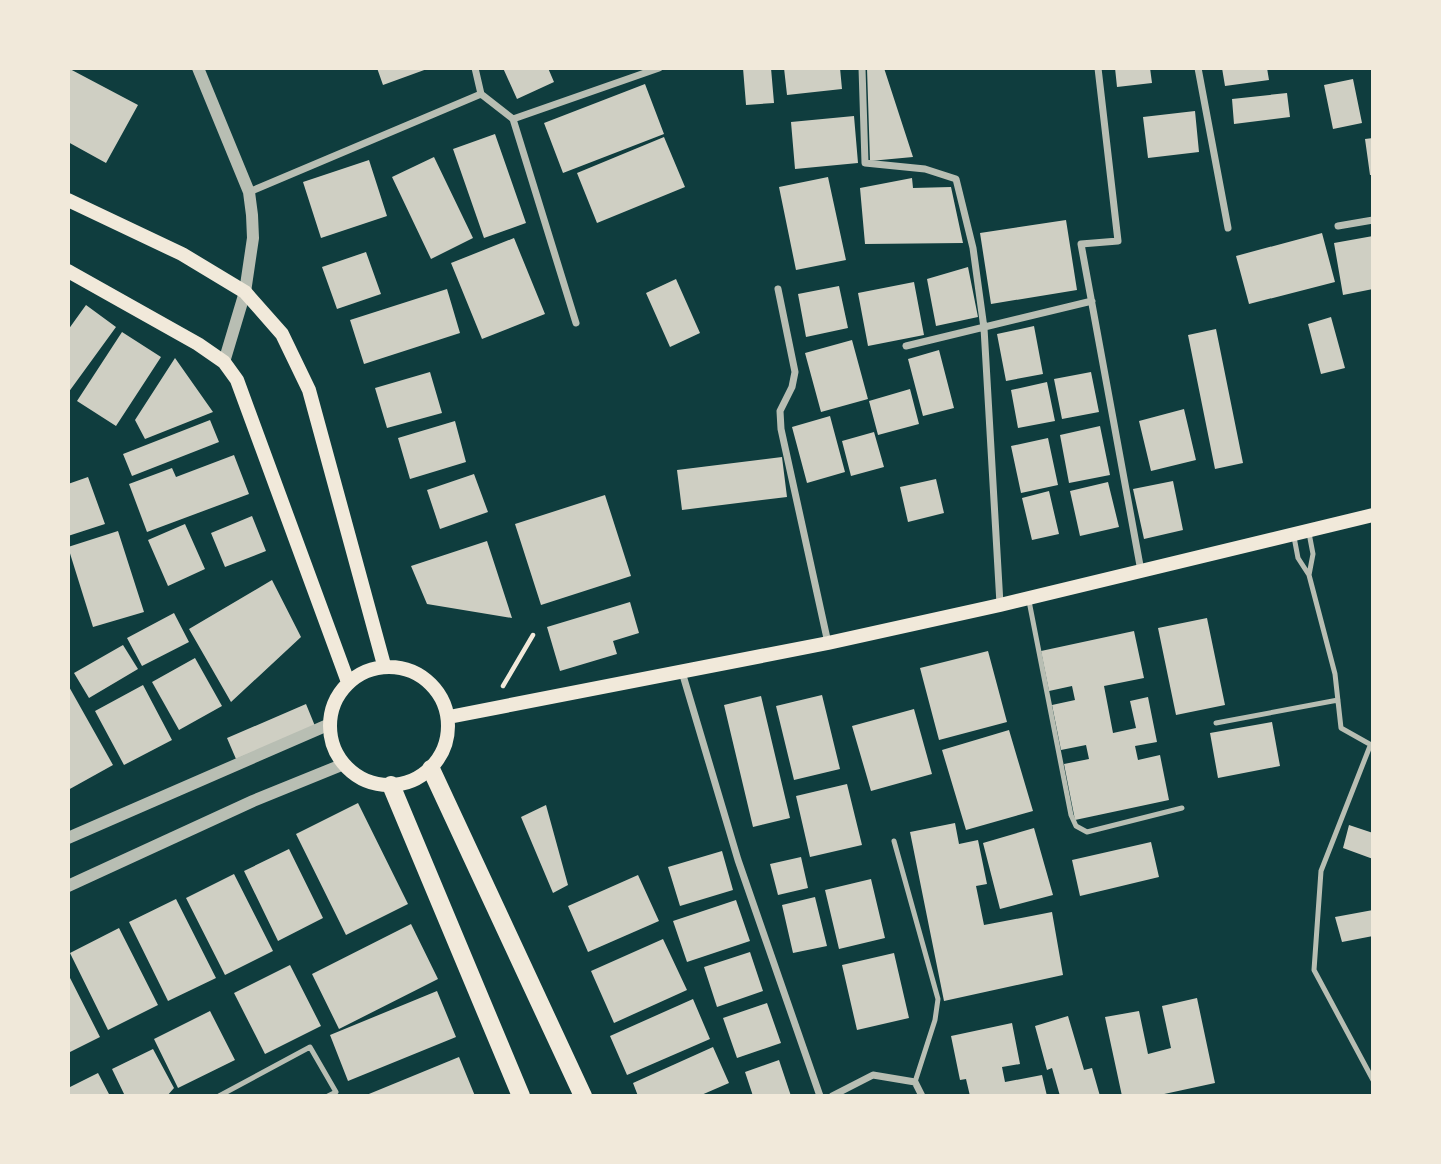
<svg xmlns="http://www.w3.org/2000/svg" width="1441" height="1164" font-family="'Titillium Web',sans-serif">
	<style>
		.building { fill: #cfcfc3 }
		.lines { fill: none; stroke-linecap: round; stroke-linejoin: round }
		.path { stroke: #f1e9da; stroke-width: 4.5 }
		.service { stroke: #b8beb3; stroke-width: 5 }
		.minor { stroke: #b8beb3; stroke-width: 7 }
		.tertiary { stroke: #b8beb3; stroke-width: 12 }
		.secondary { stroke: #f1e9da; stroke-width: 14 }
		.primary { stroke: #f1e9da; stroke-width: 18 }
	</style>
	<rect width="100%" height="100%" fill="#0f3d3e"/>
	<path class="building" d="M68,68L138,105L106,163L68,142Z
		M377,68H427V69L383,85Z
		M503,68H548L554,82L517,99Z
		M743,68H771L774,103L746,105Z
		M784,68H840L842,89L787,95Z
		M867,68H884L913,157L870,161Z
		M1115,68H1150L1152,83L1117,87Z
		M1222,68H1267L1269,80L1225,86Z
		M1353,79L1362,123L1333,129L1324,85Z
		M645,84L664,134L563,173L544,123Z
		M1287,93L1290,117L1234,124L1232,99Z
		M1195,111L1199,152L1148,158L1143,117Z
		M854,116L858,163L795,169L791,122Z
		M495,134L526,223L484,238L453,149Z
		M664,137L685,187L597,223L577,173Z
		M1373,138V175H1370L1365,139Z
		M434,157L473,238L431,259L392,177Z
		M369,160L387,216L321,238L303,182Z
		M828,177L846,260L796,270L779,187Z
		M912,178L913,188L951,187L963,243L865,244L860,188Z
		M1066,220L1077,290L991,304L980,233Z
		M1322,233L1335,282L1249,304L1236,256Z
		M1373,236V289L1343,295L1334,243Z
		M514,238L545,314L482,339L451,263Z
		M366,252L381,294L337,309L322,267Z
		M968,267L978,317L936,326L927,279Z
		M676,279L700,333L670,347L646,293Z
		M914,282L924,335L868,346L858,293Z
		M839,286L848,328L806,337L798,294Z
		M447,289L460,333L364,364L350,320Z
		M86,305L116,327L68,393V330Z
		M1331,317L1345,368L1321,374L1308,324Z
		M1034,326L1043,374L1006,381L997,334Z
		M1216,329L1243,463L1215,469L1188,335Z
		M122,332L161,357L116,426L77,401Z
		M852,340L868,399L821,412L805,353Z
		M939,350L954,408L923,416L908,359Z
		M175,358L213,412L145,439L135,420Z
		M430,372L442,413L387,428L375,388Z
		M1091,372L1099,412L1062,419L1054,379Z
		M1047,382L1055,421L1018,428L1011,390Z
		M910,389L919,424L878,435L869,401Z
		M1184,409L1196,460L1151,471L1139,421Z
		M830,416L845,472L807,483L792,427Z
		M210,420L219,442L132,476L123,454Z
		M455,421L466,462L410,479L398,438Z
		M1100,426L1110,475L1069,483L1060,435Z
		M874,432L884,467L851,476L842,441Z
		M1048,438L1058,485L1021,493L1011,446Z
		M234,455L249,494L147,532L129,484L172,468L176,477Z
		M782,457L787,497L682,510L677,470Z
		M474,474L488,512L440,529L427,490Z
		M88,477L105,524L68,536V484Z
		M936,479L944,513L908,522L900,487Z
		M1173,481L1183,530L1144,539L1133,489Z
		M1108,482L1119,527L1080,536L1070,491Z
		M1049,491L1059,534L1032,540L1022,498Z
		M605,495L631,576L541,605L515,524Z
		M252,516L266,551L225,567L211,533Z
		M185,524L205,569L168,586L148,540Z
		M118,531L144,612L93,627L68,547Z
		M487,541L512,618L427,604L411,566Z
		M272,580L301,637L231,702L189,629Z
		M630,602L639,633L613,641L617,654L560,671L547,627Z
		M174,613L189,642L142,666L127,638Z
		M1207,618L1225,705L1176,715L1158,628Z
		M1134,631L1144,678L1104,686L1113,733L1136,728L1130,701L1148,697L1157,742L1135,746L1138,760L1160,755L1169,800L1075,820L1064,764L1089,759L1086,745L1061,750L1052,705L1075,700L1072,686L1049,691L1041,651Z
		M123,645L138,669L89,698L74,673Z
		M988,651L1007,722L939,740L920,668Z
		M195,658L222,706L179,730L152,682Z
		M68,685L113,765L68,790Z
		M143,685L172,740L124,765L95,711Z
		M822,695L840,769L794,780L776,706Z
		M761,696L790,818L753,827L724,705Z
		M306,704L315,726L236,759L227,738Z
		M914,709L932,774L871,791L852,726Z
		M1272,722L1280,766L1218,778L1210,733Z
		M1009,730L1033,811L966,830L942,750Z
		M847,784L862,845L810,857L796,796Z
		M358,803L408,904L346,935L296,834Z
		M546,805L568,885L553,893L521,817Z
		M955,823L959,844L978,840L987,884L976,886L984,925L1052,912L1063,975L944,1001L910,832Z
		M1349,825L1373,833V859L1343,848Z
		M1034,828L1053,895L1000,909L983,843Z
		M1151,842L1159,877L1080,896L1072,860Z
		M289,849L323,918L278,941L244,871Z
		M722,851L733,890L680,906L668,867Z
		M801,857L808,888L778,895L770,864Z
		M234,874L273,951L225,975L186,898Z
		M638,875L659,921L588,952L568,906Z
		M871,879L885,938L839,949L825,890Z
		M815,897L827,946L793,953L782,905Z
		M176,899L216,978L168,1001L129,922Z
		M736,900L750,941L687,962L673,921Z
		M1373,910V936L1342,942L1335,917Z
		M411,924L438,979L339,1029L312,974Z
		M119,928L158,1005L108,1030L70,953Z
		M663,939L687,990L614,1023L591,971Z
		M750,952L763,991L717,1007L704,967Z
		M894,953L909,1018L857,1030L842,965Z
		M290,965L321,1026L265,1054L234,993Z
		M68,974L100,1037L68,1053Z
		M437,991L456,1037L348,1081L330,1035Z
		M1197,998L1215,1083L1155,1096H1122L1105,1017L1139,1011L1148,1054L1171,1048L1162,1006Z
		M693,999L710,1039L627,1075L610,1036Z
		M767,1003L781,1043L737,1058L723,1018Z
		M210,1011L235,1060L178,1088L154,1039Z
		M1068,1016L1084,1070L1092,1068L1100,1096H1060L1052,1068L1047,1070L1035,1026Z
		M1012,1023L1020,1064L1002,1067L1005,1082L1042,1075L1047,1096H970L966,1079L960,1080L951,1036Z
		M713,1047L729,1083L699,1096H638L633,1083Z
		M153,1049L174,1088L167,1096H125L112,1069Z
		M459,1057L475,1096H364Z
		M779,1060L791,1096H753L745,1072Z
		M98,1073L110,1096H68V1088Z"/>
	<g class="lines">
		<path class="path" d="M503,686L533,635"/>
		<path class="service" d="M1294,537L1298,558L1309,575L1335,674L1341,728L1373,746
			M1309,575L1313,554L1309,533
			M1029,601L1071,815L1076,826L1087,832L1182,808
			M1216,723L1338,700
			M1373,744L1370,746L1321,871L1314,970L1373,1080
			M894,841L938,999L935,1020L915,1082
			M219,1096L310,1047L336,1092L328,1096"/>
		<path class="minor" d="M862,68L865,163L925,169L956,179L973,248L984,328L1000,604
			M1098,68L1118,241L1081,244L1141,571
			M1198,68L1228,228
			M481,94L513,119L576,323
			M513,119L659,68
			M249,192L481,94L475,68
			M1338,226L1373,220
			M778,289L795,372L792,387L780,411L781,429L828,643
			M906,346L1092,301
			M682,672L738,860L820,1096
			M832,1096L873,1075L915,1082L922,1096"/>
		<path class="tertiary" d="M198,68L249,192L252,215L253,238L245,292L224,362
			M68,838L330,724
			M68,886L253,801L344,764"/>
		<path class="secondary" d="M68,200L182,254L245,292L282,334L309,390L384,665
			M68,271L198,344L224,362L237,380L348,682
			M330 726a59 59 0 1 1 118 0a59 59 0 1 1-118 0Z
			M449,717L828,643L1000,605L1373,515"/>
		<path class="primary" d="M431,769L583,1096
			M391,785L521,1096"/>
	</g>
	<rect width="1441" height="1164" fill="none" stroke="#f1e9da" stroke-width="140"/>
</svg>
